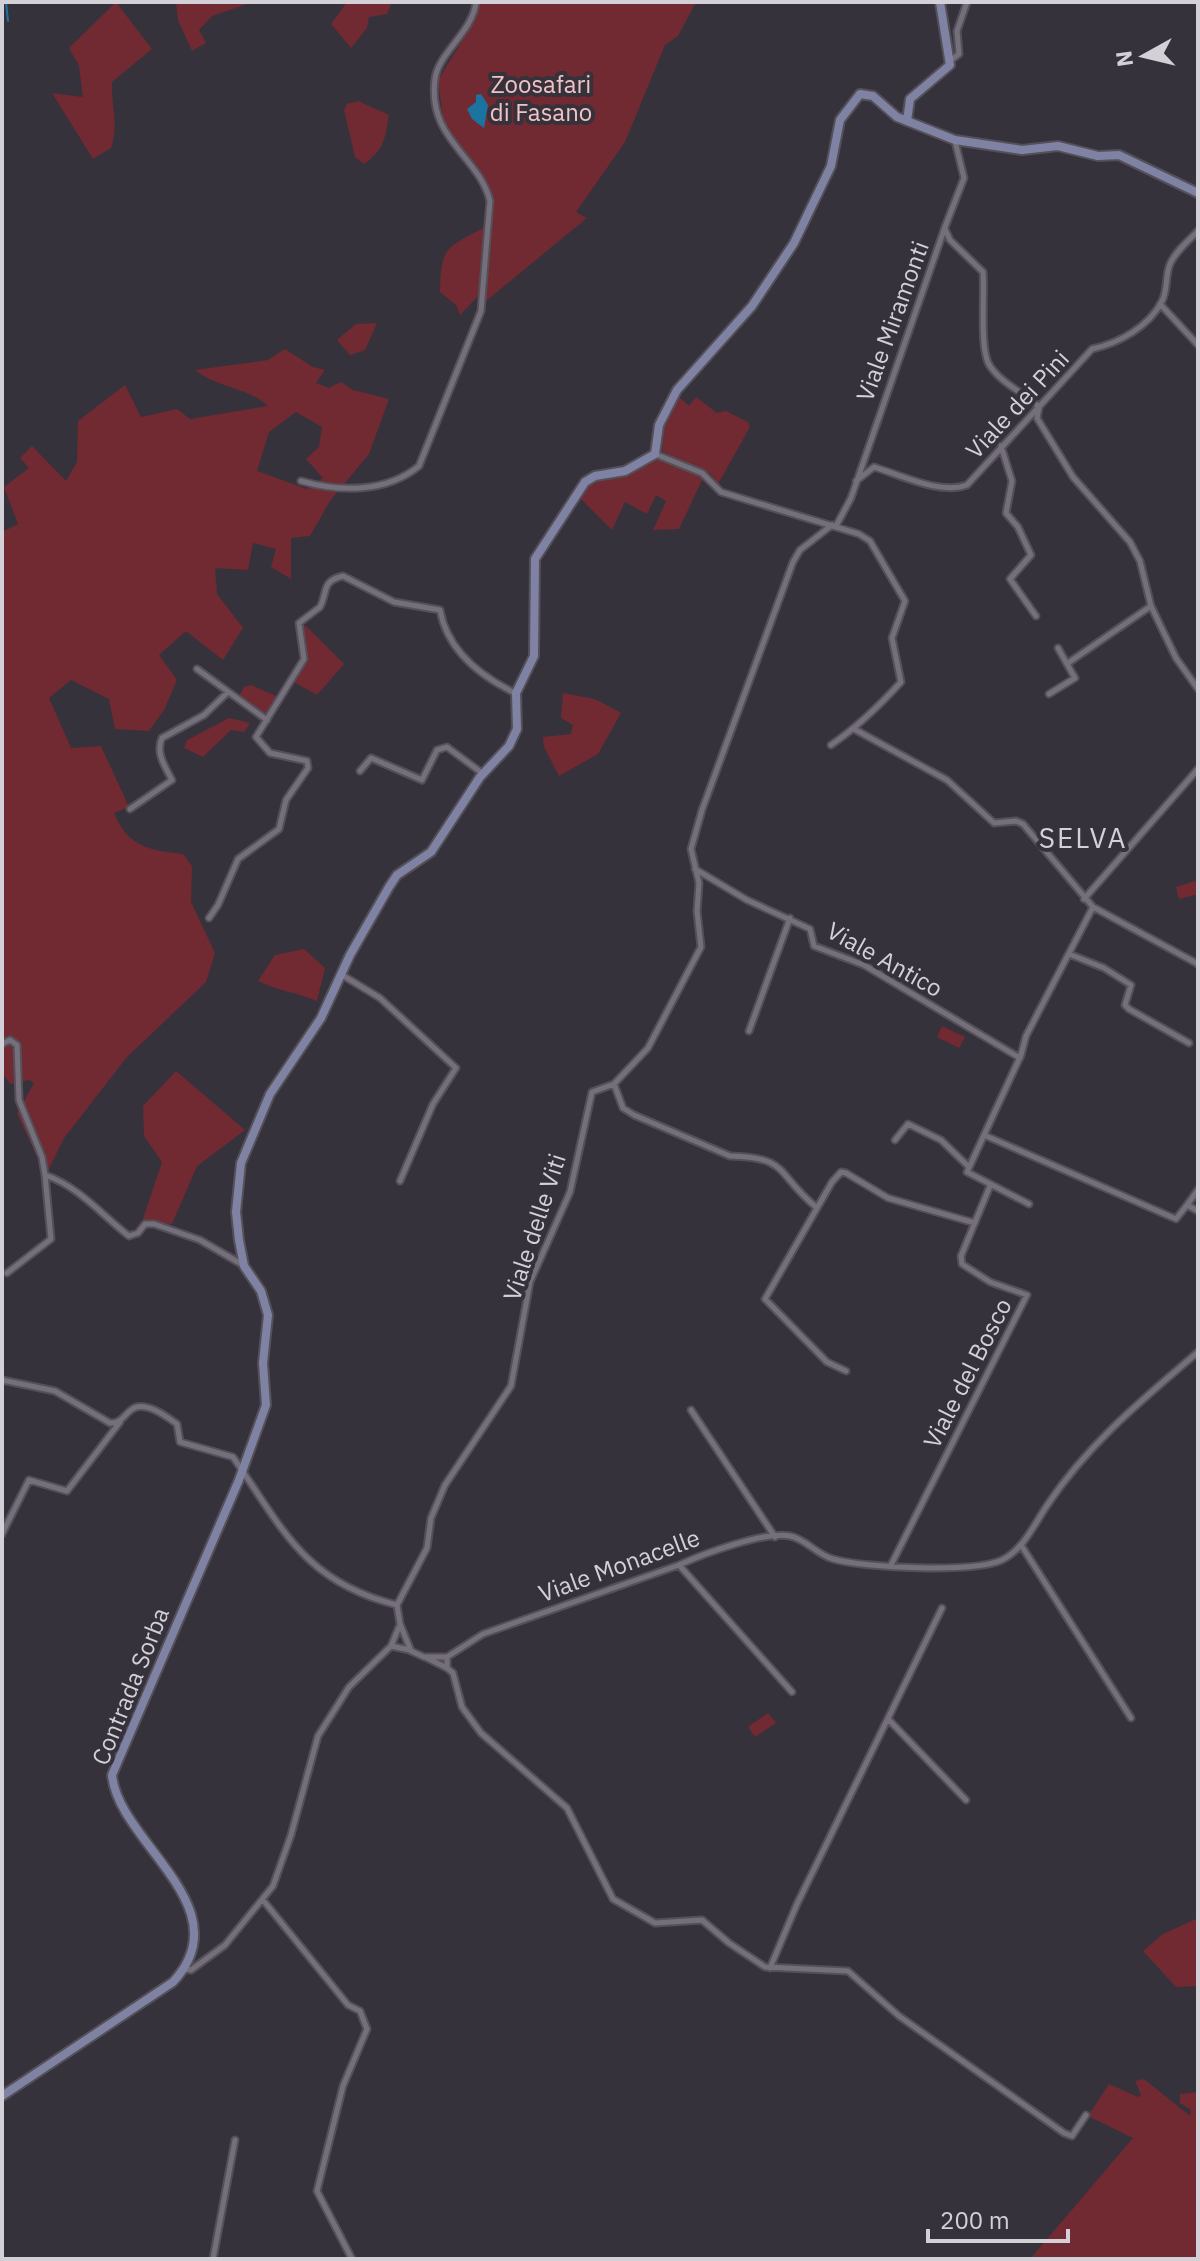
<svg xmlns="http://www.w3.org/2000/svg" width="1200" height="2261" font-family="'IBM Plex Sans',sans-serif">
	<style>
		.green { fill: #712932; fill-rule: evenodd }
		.water { fill: #1b73a0 }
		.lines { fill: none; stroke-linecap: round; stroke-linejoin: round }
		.stream { stroke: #1b73a0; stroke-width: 2 }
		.street-casing { stroke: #545059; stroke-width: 9 }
		.secondary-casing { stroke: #545059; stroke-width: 12 }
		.street { stroke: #746f7b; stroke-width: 5 }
		.secondary { stroke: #7f82a3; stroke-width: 8 }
		.labels { text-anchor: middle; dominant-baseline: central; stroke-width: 8; stroke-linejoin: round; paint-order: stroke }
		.park-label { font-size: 24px; fill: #f1c2c4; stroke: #36323c }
		.street-label { font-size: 24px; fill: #d3d1d7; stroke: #36323c }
		.quarter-label { font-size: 28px; letter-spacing: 2px; fill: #d3d1d7; stroke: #36323c }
	</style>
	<rect width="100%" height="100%" fill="#36323c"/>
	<path class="green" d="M116,2L152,49L112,82C111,107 119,123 111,148L93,159L52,93L83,97L79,66L69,48Z
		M176,2H253L212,16L199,30L206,43L192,51L178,20Z
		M347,2H392L387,14L369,17L367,28L351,48L331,24Z
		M480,2H696L678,36L665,45L625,142L576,212L587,218L486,301L493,202L489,187L444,127L438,80L473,23Z
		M358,101L389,115C385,139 384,150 364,164L355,157L344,110L347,104Z
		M488,225L483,291L460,315L456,305L440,292C441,242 448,249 488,225Z
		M377,323L365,350L350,355L337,340L356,324Z
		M285,349L313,367L325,370L316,383L329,388L341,382L353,390L389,399L369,454L330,501L310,536L291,538V579L271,567L276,549L253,543L248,570L215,568L217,594L243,628L223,660L186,631L159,655L177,680L164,710L149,731L115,729L109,699L71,680L49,698L71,748L101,746L129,807L114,813C128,847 149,850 183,854L192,866L191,902L215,953L206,982L127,1057L64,1138L46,1175L17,1114L34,1083L29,1080L10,1084L2,1072V532L18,524L4,487L29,468L20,458L32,446L66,481L77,462L78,421L125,385L141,417L177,409L190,419L268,406C248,387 217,388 195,370L268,360ZM296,412L322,427L319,447L306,459L323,478L307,489L257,471L269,432Z
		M678,396L689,406L696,397L717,413L726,411L748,422L750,427L718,484L711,474L662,451L665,421Z
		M654,460C669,459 692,467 703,478L679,529L653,530L666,501L656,495L647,514L625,502L612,530L579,497L595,479H616Z
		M305,625L344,664L317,695L294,682L307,655L301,638Z
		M251,685L278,697L267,716L239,696L244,687Z
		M563,693L595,699L621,713L598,754L559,776L544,747L543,737L571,734L573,725L561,718Z
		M229,718L250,723L244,732L231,730L203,757L184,748L187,740Z
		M1198,880V894L1179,899L1176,887Z
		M304,949L325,968L317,1001C296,992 277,991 258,981L275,955Z
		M942,1026L965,1037L959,1048L937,1037Z
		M176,1071L245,1130L197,1166L172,1224L142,1222L162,1162L144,1136L143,1106Z
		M768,1713L776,1723L755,1737L748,1727Z
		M1198,1918V1986L1176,1987L1143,1951L1163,1934Z
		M1144,2079L1190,2116L1191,2110L1180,2103V2094L1198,2092V2259H1030L1133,2138L1088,2116L1109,2084L1138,2097L1141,2095L1135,2081Z"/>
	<path class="water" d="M481,94L488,105L484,128L472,119L467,109L476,102V95Z"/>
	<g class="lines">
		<path class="stream" d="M6,2L8,21"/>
		<defs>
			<path id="street" d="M951,60L959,54L957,31L967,2
				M945,229L950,240L983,272C985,293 979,351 990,366C1001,383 1024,393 1039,407
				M1160,304L1198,345
				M1039,408L1037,418L1073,477L1130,542L1140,561L1151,606L1176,658L1198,689
				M1001,446L1012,481L1006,513L1018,527L1031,555L1010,579L1036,616
				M655,454L702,473L721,492L859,534L870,541L905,601L892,638L901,682C880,705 856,728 831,745
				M301,481C340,492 386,493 419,466L481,311L490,201C479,156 427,139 435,79C438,53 473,32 476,2
				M856,481L874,467C901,475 940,495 967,485L1092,349C1119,343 1149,327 1162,301C1168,290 1165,276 1170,264C1176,251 1188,241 1198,231
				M836,526L851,498L945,227L964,178L955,141
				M1068,663L1151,606
				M197,669L267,720
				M1049,694L1075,678L1058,648
				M854,729L947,780L994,823L1016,821L1023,824L1093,907L1198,964
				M360,771L371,758L422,780L437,750L447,747L482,773
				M130,809L172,780C166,768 155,753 162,738L204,715L228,692
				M695,869L747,900L810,929L814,946L864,965L1020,1058
				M1084,899L1198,769
				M209,918L218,905L238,859L279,829L286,800L308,768L307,761L270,753L256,737L304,659L299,623L320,607C328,592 321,581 343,576L394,602L440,610C447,649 478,675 515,693
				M1069,954L1104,968L1131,985L1125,1005L1129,1009L1189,1043
				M342,975L380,998L456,1068L433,1104L400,1181
				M749,1031L790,918
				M2,1044L10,1040L17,1045L19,1100L42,1157L45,1175C78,1186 102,1215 129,1236L138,1233L145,1224H154L200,1240L243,1265
				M614,1084L623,1108L634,1115L730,1156C789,1157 776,1174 816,1207
				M984,1135L1176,1219L1187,1205L1198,1211
				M895,1140L908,1124L941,1140L969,1167
				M1029,1204L967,1172L1021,1055L1026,1036L1093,907
				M1187,1205L1198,1190
				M7,1273L51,1239L45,1175
				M846,1371L827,1362L765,1299L832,1182L841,1172L846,1173L888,1198L975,1223
				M2,1380L55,1391L110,1423C122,1423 123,1416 131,1410C143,1399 166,1416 177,1424L180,1442L233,1457C283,1529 304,1582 397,1605
				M691,1410L775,1537
				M2,1534L29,1480L67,1491L120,1422
				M1021,1545L1131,1718
				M679,1565L792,1692
				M891,1565L1027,1295L990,1282L962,1264L961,1256L990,1186
				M397,1605L427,1548L431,1518L445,1485L511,1386L530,1282L570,1192L592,1092L614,1084L648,1048L701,947L697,911L699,883L691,849L702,810L793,562L800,550L832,525
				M397,1605L400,1624L411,1651L424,1657H447L483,1634L679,1565C703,1554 764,1531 790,1536C806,1539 817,1555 833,1559C864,1568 974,1573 1002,1560C1024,1549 1035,1523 1048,1504C1089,1443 1143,1399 1198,1352
				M391,1646L410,1650
				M425,1657L447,1668
				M447,1657V1668L453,1673L462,1707L481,1733L567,1808L613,1899L655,1923L702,1920L729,1943L765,1967L848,1971L899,2016L1064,2133L1072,2136L1086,2115
				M888,1719L966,1800
				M263,1900L348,2005L360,2011L367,2029L343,2086L317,2191L352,2259
				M770,1968L797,1904L942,1608
				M185,1969L191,1970L225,1945L273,1886L291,1835L318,1736L349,1687L391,1646L399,1627
				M213,2259L235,2140"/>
			<path id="secondary" d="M907,121L910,99L950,65L940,2
				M2,2096L173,1982C243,1907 118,1842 112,1775L239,1480L266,1405L263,1363L268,1315L261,1291L244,1266L239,1240L236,1212L241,1163L270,1094L321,1018L350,955L389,887L397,875L431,852L480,777L509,746L517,729L516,693L534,656L535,559L585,482L595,476L625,471L655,454L659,425L677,390L752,306L794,243L831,166L840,120L860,94L873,96L897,117L955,140L1022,150L1058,146L1098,156L1119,155L1198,193"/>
		</defs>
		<use href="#street" class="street-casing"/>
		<use href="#secondary" class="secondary-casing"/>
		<use href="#street" class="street"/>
		<use href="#secondary" class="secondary"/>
	</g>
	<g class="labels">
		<g class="park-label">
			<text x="541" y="84">Zoosafari<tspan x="541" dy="28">di Fasano</tspan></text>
		</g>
		<g class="street-label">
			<text transform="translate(892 321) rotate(-70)">Viale Miramonti</text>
			<text transform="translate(1017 404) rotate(-47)">Viale dei Pini</text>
			<text transform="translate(885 959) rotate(29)">Viale Antico</text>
			<text transform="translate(534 1227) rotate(-72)">Viale delle Viti</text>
			<text transform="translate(967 1373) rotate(-63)">Viale del Bosco</text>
			<text transform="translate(619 1565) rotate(-20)">Viale Monacelle</text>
			<text transform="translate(130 1686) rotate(-68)">Contrada Sorba</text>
		</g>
		<g class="quarter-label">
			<text x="1083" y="837">SELVA</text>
		</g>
	</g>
	<rect width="1200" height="2261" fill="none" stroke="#d3d1d7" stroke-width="8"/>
	<g transform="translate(1144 56) rotate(262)" stroke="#36323c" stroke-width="6" paint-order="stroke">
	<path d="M0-6L14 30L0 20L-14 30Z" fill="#d3d1d7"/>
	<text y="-12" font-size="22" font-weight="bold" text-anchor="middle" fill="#d3d1d7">N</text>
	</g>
	<path d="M928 2229v12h140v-12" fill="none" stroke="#d3d1d7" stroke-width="4"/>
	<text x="940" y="2229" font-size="24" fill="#d3d1d7" stroke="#36323c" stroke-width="6" paint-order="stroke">200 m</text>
</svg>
